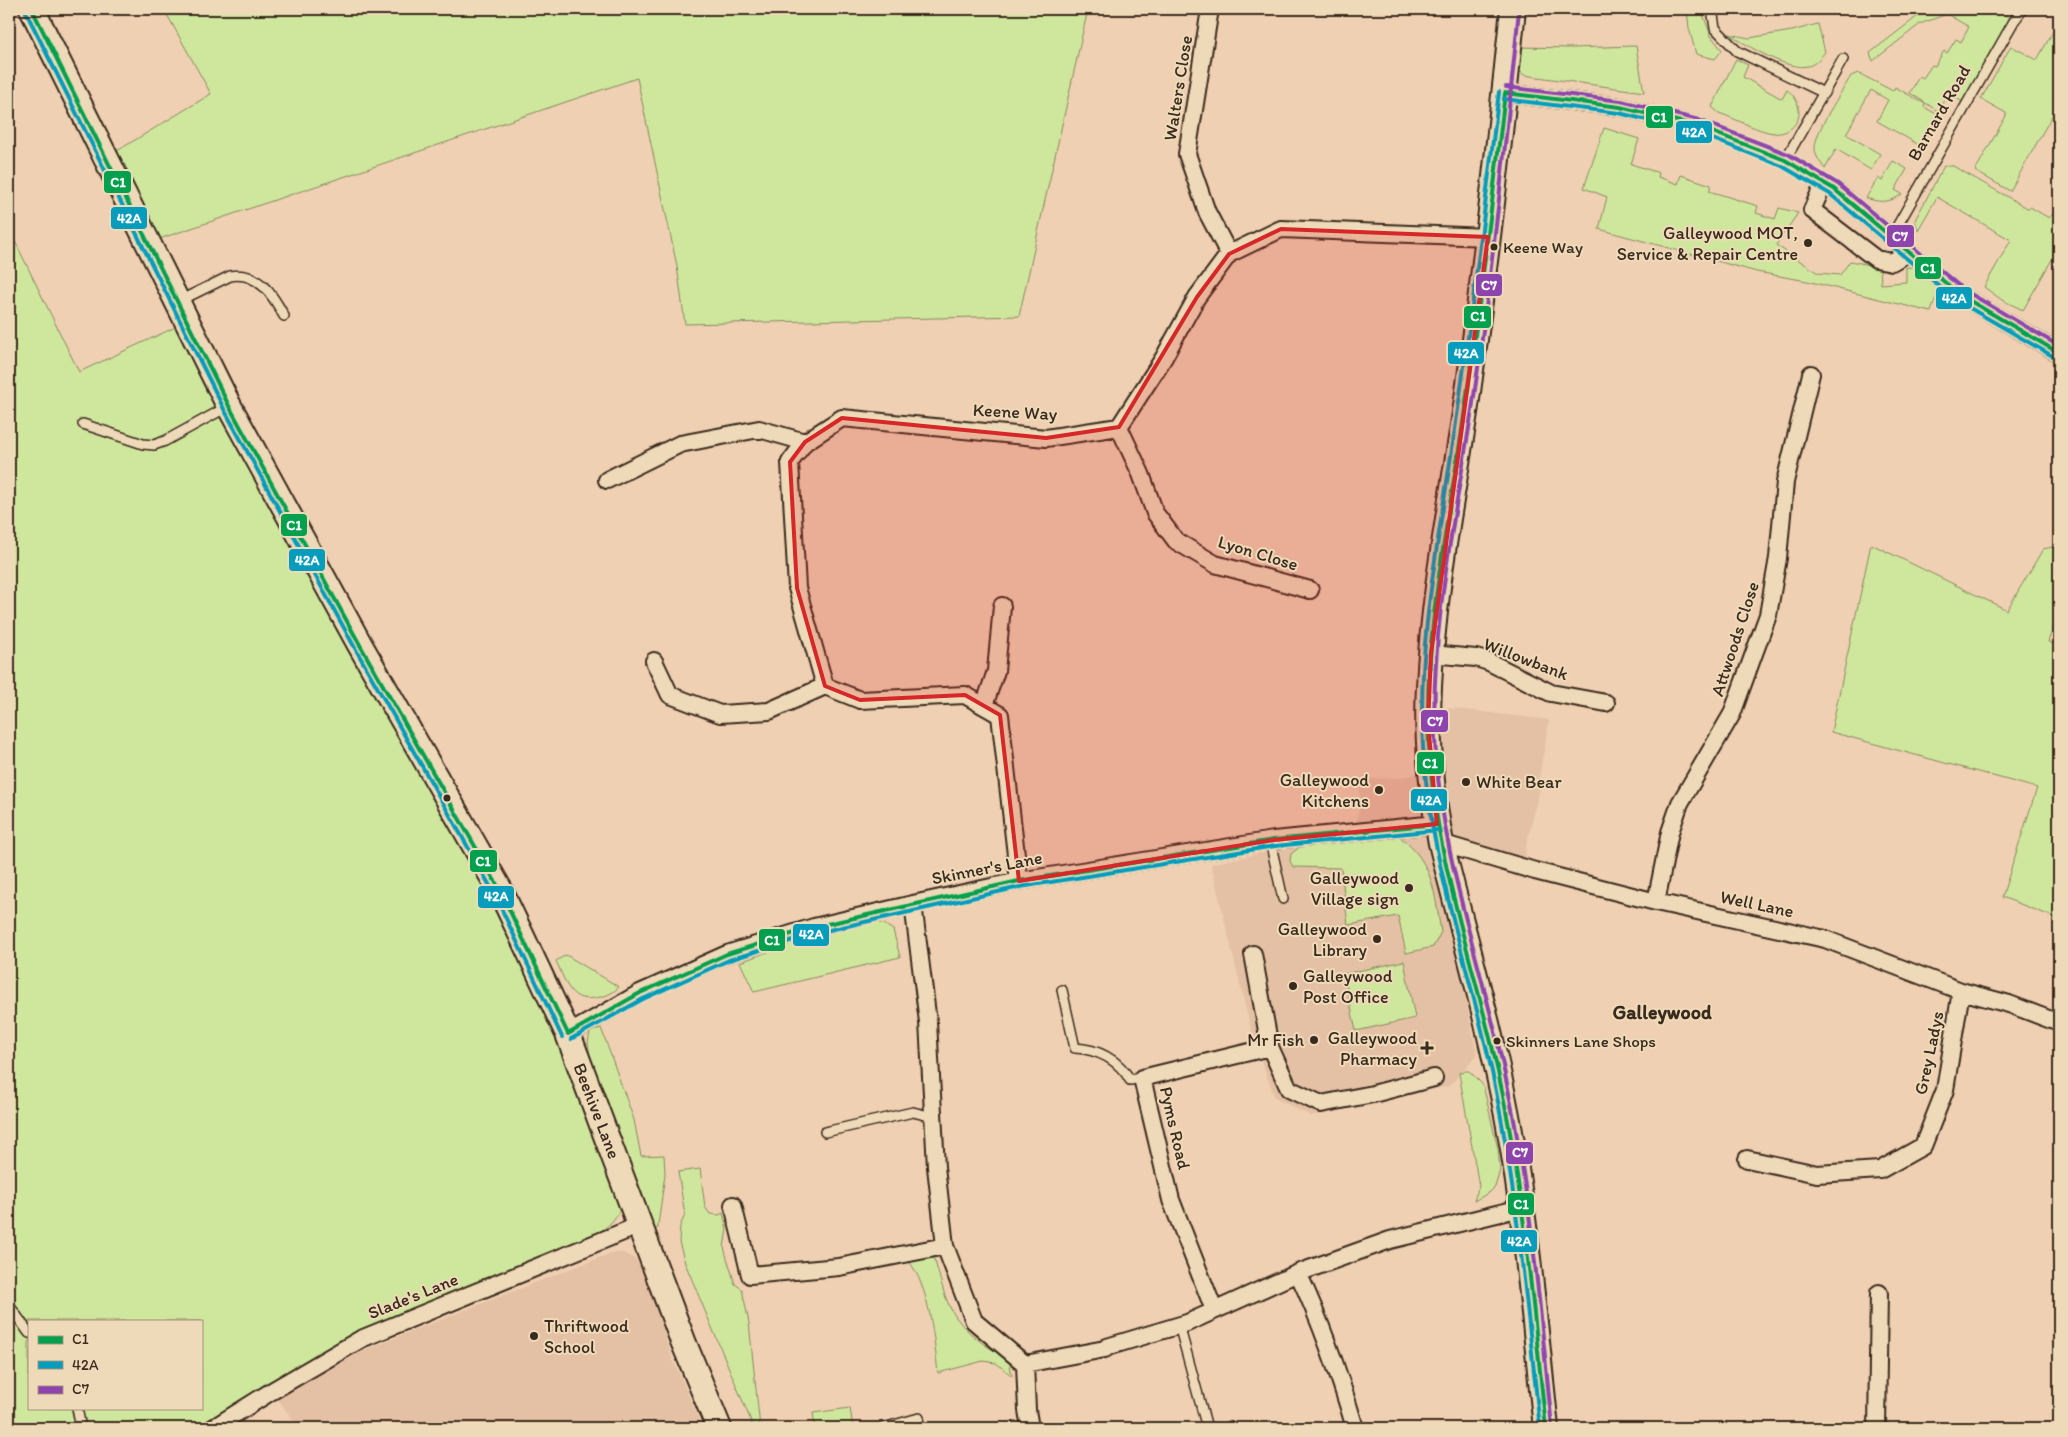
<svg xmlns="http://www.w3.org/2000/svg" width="2068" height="1437" font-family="Itim,sans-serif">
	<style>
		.built { fill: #e4c0a4 }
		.green { fill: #cfe79d; stroke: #85885e; fill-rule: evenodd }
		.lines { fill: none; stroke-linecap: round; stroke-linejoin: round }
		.lane-casing { stroke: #3b2a1e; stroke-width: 12 }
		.street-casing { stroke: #3b2a1e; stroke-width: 20 }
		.secondary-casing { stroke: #3b2a1e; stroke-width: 28 }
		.lane { stroke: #eedab8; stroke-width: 9 }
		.street { stroke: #eedab8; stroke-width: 16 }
		.secondary { stroke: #eedab8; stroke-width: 24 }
		.bus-1-casing { stroke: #eedab8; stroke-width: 8 }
		.bus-2-casing { stroke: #eedab8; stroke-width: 8 }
		.bus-3-casing { stroke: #eedab8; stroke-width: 8 }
		.bus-1 { stroke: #03a04e; stroke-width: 4 }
		.bus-2 { stroke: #069cbc; stroke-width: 4 }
		.bus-3 { stroke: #8e44ad; stroke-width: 4 }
		.marked { fill: #d62828; fill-opacity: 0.2; stroke: #d62828; stroke-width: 4; stroke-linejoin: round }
		.poi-dot { fill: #3b2a1e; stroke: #eedab8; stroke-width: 2 }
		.labels { text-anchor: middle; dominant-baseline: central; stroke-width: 4; stroke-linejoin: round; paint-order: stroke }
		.bus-label { font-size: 17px; fill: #3b2a1e; stroke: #eedab8; text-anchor: start }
		.street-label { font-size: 18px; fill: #3b2a1e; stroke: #eedab8 }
		.poi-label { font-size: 18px; fill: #3b2a1e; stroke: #eedab8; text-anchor: end }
		.quarter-label { font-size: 20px; font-weight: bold; fill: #3b2a1e; stroke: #eedab8 }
		.line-badge { stroke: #eedab8; stroke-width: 2 }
		.badge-label { font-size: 14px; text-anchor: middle; font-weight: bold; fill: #fff }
	</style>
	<rect width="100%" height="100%" fill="#efd0b2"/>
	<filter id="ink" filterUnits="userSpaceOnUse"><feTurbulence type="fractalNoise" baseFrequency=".02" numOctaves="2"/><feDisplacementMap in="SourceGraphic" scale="10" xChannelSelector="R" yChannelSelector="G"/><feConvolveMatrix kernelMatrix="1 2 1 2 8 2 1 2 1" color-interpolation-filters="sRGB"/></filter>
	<g filter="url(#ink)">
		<path class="built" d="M1441,707L1549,720L1539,778L1542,779L1526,847L1524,879L1436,849L1477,1055L1449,1086L1311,1116L1275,1098L1253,1038L1211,864L1282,849L1354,840L1360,802L1359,779L1398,778L1441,769Z
			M611,1253H623L635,1259L643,1268L672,1358L703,1428H299L277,1398L359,1352Z"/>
		<path class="green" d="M164,9H1088L1019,316L685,324L677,266L637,78L159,239L117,151L211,94Z
			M1687,9H1701L1711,36L1722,50L1715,59L1696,54L1689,28Z
			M1927,9H1995L2010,18L1963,102L1948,93L1938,111L1910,93L1919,76L1923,78L1932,65L1935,66L1944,51L1947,53L1956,39L1961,42L1969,27L1947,14L1920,24L1873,61L1870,53Z
			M2059,21V91L2053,103L2058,105L2010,191L1975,171L2006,116V113L1981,99L2011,46L2037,60Z
			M1818,24L1825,52C1820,58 1816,64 1808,66C1787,71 1747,45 1729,34L1749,38L1792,31Z
			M1636,46L1644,92L1524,75L1517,69L1515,47L1573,48Z
			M1736,59L1748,65L1743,77L1782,99L1787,90C1795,96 1799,103 1799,113C1799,125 1786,135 1774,133C1760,132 1734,118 1719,113L1712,107Z
			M1858,73L1893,91L1895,87L1925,104L1924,107L1938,115L1921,146L1877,121L1888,100L1871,90L1846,134L1880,154L1871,170L1836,149L1825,169C1821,163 1815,156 1815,149C1814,132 1842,92 1851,76Z
			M1604,128L1639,139L1631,164L1659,173L1658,177L1678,184L1681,175L1711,185L1709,191L1758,206L1756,213L1775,219L1779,208L1798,213L1776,245L1818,273L1840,275L1850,261L1880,267L1881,284L1906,282V267L1916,268L1943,286L1937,294L1931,312L1807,281L1757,272L1599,229L1607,197L1584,188Z
			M1893,161L1907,169L1895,190L1902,194C1890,203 1880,203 1866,198L1878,178L1882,181Z
			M1944,166H1953L2029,209L2030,207L2049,218L2053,214L2059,217V247L2023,310L2002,300L1984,287L2011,240L1937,197L1918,230L1915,220Z
			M9,229L79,372L178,326L491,897L545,1010L592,1125L622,1205C617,1217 611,1224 601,1231L358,1332L196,1428H9ZM29,1321H201V1408H29Z
			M1871,544L2007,610L2043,549L2058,546L2059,610L2048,642L2059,646V919L2002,897L2037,788L1831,732Z
			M1400,837C1434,864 1434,891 1441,932L1433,947L1406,953L1398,916L1348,925L1341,868L1293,867L1290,861L1291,854L1301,846L1354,840Z
			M874,921L884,924L893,930L900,957L754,992L740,962L805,939Z
			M566,955L619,987C612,994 604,997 594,998C569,1003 565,979 556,961Z
			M1404,961L1415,1018L1356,1031L1344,974Z
			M601,1028L634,1120L641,1156L664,1155L665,1174L658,1225V1228L650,1232L596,1094L588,1043L590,1032Z
			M1465,1071H1469L1483,1085L1498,1149L1500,1170L1495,1187L1490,1192L1474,1201L1479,1186L1459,1073Z
			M700,1169L705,1207L710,1214L719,1215L723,1213L727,1229L724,1247L726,1255L735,1284L742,1289L749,1323L760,1428H754L685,1263L679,1242L680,1226L685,1215L678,1172Z
			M921,1251L934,1259C940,1275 943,1296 952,1311C964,1332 987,1348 1009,1359L1012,1376L996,1363L983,1361L938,1373C934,1339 930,1287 908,1260Z
			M850,1408L853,1428H815L813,1413Z"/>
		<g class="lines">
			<defs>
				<path id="lane" d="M1712,9L1715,28L1737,51L1824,93
					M1785,160L1843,59
					M1891,237L2014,21L2023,9
					M177,302L230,276C258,271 273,295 284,316
					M83,424L143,444L154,445L165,441L227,407
					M1270,841L1283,899
					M1062,990L1075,1048C1098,1049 1119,1060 1130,1080L1142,1078
					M825,1132L913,1112L933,1117
					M9,1305L29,1333
					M1179,1325L1207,1428
					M77,1408L81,1428
					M883,1428L919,1418
					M1228,1428L1230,1426"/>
				<path id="street" d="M1210,9L1187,154L1207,212L1229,254
					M1505,93L1620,107L1697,126L1785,160L1834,189L1960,295L2059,353
					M1824,183L1812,210L1876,259L1892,262L1909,252
					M1119,427L1141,474L1155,513L1176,541L1215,564L1310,590
					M805,442L790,462L797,588L825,686
					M607,480L680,444L759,429L805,442L842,418L1046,438L1119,427L1163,359L1197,297L1229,254L1281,229L1488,237
					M1431,654L1476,658L1489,662L1551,693L1606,703
					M654,661L670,695L720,714L769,711L825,686L860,700L965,695L1000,715L1019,881
					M984,706L996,671L1002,606
					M1441,843L1535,871L1656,902L1825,939L1961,991L2009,1004L2059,1023
					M1656,902L1670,832L1680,803L1732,714L1768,615L1778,558L1785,482L1811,374
					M913,904L928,1022L936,1167L945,1246L974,1321L1025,1364L1105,1349L1107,1347L1187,1323L1298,1273L1390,1240L1521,1208
					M1253,954L1270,1047L1289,1089L1321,1104L1373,1094L1434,1078
					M568,1034L640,993L727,954L814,927L913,904L1019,881L1274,840L1437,824
					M1747,1159L1817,1174L1880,1170L1923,1146L1945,1090L1961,991
					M733,1205L750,1275L839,1267L945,1246
					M1298,1273C1323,1326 1339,1373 1355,1428
					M1214,1310L1171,1200L1142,1078L1270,1047
					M1025,1364L1027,1410L1030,1428
					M213,1428L272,1391L361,1339L640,1225
					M1877,1428L1879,1293"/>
				<path id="secondary" d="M32,9L229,406L360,645L500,890L568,1034L683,1341L719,1428
					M1513,9C1500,139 1485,269 1467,399C1453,495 1433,590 1429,687C1426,735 1432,796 1441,843C1466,944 1496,1046 1513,1149C1528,1242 1536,1335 1546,1428"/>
			</defs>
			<use href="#lane" class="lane-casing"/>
			<use href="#street" class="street-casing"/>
			<use href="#secondary" class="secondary-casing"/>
			<use href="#lane" class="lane"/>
			<use href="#street" class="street"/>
			<use href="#secondary" class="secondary"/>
			<defs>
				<path id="bus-1" d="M32,9L229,406L360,645L500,890L568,1034
					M1505,93C1492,205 1478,318 1462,430C1446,534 1423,641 1429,747C1435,858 1474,964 1498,1072C1524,1189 1533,1309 1546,1428
					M1505,93L1620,107L1697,126L1785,160L1834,189L1960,295L2059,353
					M568,1034L640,993L727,954L814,927L1019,881L1274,840L1437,824"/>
				<path id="bus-2" d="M26,12L224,409L355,648L494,893L562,1037
					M1499,92C1485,205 1472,317 1455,429C1440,534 1417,640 1423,746C1429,857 1468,964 1492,1072C1517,1189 1527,1309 1540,1428
					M1504,99L1619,113L1695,132L1782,166L1830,194L1956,300L2056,358
					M571,1039L643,999L729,960L816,933L1020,887L1275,846L1438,830"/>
				<path id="bus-3" d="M1519,10C1506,141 1492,273 1473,403C1456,514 1430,627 1435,739C1440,853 1480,960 1504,1070C1530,1188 1540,1308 1552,1427
					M1506,87L1621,101L1699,120L1788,154L1838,184L1964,290L2059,346"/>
			</defs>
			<use href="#bus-1" class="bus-1-casing"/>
			<use href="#bus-2" class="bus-2-casing"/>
			<use href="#bus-3" class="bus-3-casing"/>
			<use href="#bus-1" class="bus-1"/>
			<use href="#bus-2" class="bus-2"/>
			<use href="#bus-3" class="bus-3"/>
		</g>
	</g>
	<path class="marked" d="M1281,229L1488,237L1431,654L1428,723L1437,824L1274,840L1019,881L1000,715L965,695L860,700L825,686L797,588L790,462L805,442L842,418L1046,438L1119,427L1197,297L1229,254Z"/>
	<g class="poi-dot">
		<circle cx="1808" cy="243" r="5"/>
		<circle cx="1494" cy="247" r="4.5"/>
		<circle cx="1466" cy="782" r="5"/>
		<circle cx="1379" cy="790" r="5"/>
		<circle cx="447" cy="798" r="4.5"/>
		<circle cx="1409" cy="888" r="5"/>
		<circle cx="1377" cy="939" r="5"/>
		<circle cx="1293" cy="986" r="5"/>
		<circle cx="1314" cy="1040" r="5"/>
		<circle cx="1497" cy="1041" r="4.5"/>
		<path d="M1424.5 1040.5h5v5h5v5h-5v5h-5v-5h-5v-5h5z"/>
		<circle cx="534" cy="1336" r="5"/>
	</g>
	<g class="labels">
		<g class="bus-label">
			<text x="1503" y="247">Keene Way</text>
			<text x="1506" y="1041">Skinners Lane Shops</text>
		</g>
		<g class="street-label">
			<text transform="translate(1178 88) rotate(-81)">Walters Close</text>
			<text transform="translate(1939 113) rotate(-60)">Barnard Road</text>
			<text transform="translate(1015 412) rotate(3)">Keene Way</text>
			<text transform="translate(1258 553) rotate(17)">Lyon Close</text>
			<text transform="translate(1735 639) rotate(-72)">Attwoods Close</text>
			<text transform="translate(1526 659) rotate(21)">Willowbank</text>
			<text transform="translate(987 868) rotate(-11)">Skinner's Lane</text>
			<text transform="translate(1757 904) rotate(12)">Well Lane</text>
			<text transform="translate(1929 1053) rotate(-78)">Grey Ladys</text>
			<text transform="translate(597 1111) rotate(69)">Beehive Lane</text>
			<text transform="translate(1175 1128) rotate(77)">Pyms Road</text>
			<text transform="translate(413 1296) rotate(-22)">Slade's Lane</text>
		</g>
		<g class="poi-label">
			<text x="1798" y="233">Galleywood MOT,<tspan x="1798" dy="21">Service &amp; Repair Centre</tspan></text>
			<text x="1369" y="780">Galleywood<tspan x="1369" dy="21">Kitchens</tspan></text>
			<text x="1476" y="782" text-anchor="start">White Bear</text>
			<text x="1399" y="878">Galleywood<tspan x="1399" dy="21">Village sign</tspan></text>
			<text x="1367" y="929">Galleywood<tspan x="1367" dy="21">Library</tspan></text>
			<text x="1303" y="976" text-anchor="start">Galleywood<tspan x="1303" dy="21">Post Office</tspan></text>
			<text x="1417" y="1038">Galleywood<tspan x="1417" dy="21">Pharmacy</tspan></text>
			<text x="1304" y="1040">Mr Fish</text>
			<text x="544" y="1326" text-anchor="start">Thriftwood<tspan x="544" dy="21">School</tspan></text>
		</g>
		<g class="quarter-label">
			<text x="1662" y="1012">Galleywood</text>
		</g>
	</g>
	<g class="line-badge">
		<rect x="1645" y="105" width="29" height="24" rx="5" fill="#03a04e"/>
		<rect x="1675" y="120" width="38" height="24" rx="5" fill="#069cbc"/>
		<rect x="103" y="170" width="29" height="24" rx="5" fill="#03a04e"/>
		<rect x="110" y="206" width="38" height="24" rx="5" fill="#069cbc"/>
		<rect x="1886" y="224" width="29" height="24" rx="5" fill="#8e44ad"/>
		<rect x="1914" y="256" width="28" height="24" rx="5" fill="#03a04e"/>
		<rect x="1475" y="273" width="28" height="24" rx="5" fill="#8e44ad"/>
		<rect x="1935" y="286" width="38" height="24" rx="5" fill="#069cbc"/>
		<rect x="1463" y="305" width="29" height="24" rx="5" fill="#03a04e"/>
		<rect x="1447" y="341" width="38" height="24" rx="5" fill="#069cbc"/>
		<rect x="280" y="513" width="28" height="24" rx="5" fill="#03a04e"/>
		<rect x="288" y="548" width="38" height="24" rx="5" fill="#069cbc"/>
		<rect x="1420" y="709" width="29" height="24" rx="5" fill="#8e44ad"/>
		<rect x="1416" y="751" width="29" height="24" rx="5" fill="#03a04e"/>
		<rect x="1410" y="788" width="38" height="24" rx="5" fill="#069cbc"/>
		<rect x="469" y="849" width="29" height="24" rx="5" fill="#03a04e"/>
		<rect x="477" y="885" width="38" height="24" rx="5" fill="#069cbc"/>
		<rect x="792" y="923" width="38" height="24" rx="5" fill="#069cbc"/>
		<rect x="758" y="928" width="28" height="24" rx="5" fill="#03a04e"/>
		<rect x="1505" y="1141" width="29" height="24" rx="5" fill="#8e44ad"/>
		<rect x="1507" y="1192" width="28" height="24" rx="5" fill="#03a04e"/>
		<rect x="1500" y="1229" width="38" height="24" rx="5" fill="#069cbc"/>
	</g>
	<g class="badge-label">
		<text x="1659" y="122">C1</text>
		<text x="1694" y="137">42A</text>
		<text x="118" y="187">C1</text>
		<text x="129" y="223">42A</text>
		<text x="1900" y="241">C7</text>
		<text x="1928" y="273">C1</text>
		<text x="1489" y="290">C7</text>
		<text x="1954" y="303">42A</text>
		<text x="1478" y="321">C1</text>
		<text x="1466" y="358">42A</text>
		<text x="294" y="530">C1</text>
		<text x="307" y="565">42A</text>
		<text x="1435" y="726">C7</text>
		<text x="1430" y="768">C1</text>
		<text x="1429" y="805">42A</text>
		<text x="483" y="866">C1</text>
		<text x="496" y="901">42A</text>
		<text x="811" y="939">42A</text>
		<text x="772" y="945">C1</text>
		<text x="1520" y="1157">C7</text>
		<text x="1521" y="1209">C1</text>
		<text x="1519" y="1246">42A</text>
	</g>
	<rect width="2068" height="1437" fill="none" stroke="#eedab8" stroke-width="30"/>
	<rect x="15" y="15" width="2038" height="1407" fill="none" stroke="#3b2a1e" stroke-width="2" filter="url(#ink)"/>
	<rect x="28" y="1320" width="175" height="90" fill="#eedab8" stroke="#a6947a"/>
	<rect x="38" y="1336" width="25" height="8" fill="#03a04e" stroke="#a6947a"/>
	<text x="72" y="1344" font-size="15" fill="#3b2a1e">C1</text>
	<rect x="38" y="1361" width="25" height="8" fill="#069cbc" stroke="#a6947a"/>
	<text x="72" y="1370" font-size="15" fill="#3b2a1e">42A</text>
	<rect x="38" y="1386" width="25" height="8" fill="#8e44ad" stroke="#a6947a"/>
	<text x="72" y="1394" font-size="15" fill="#3b2a1e">C7</text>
</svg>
